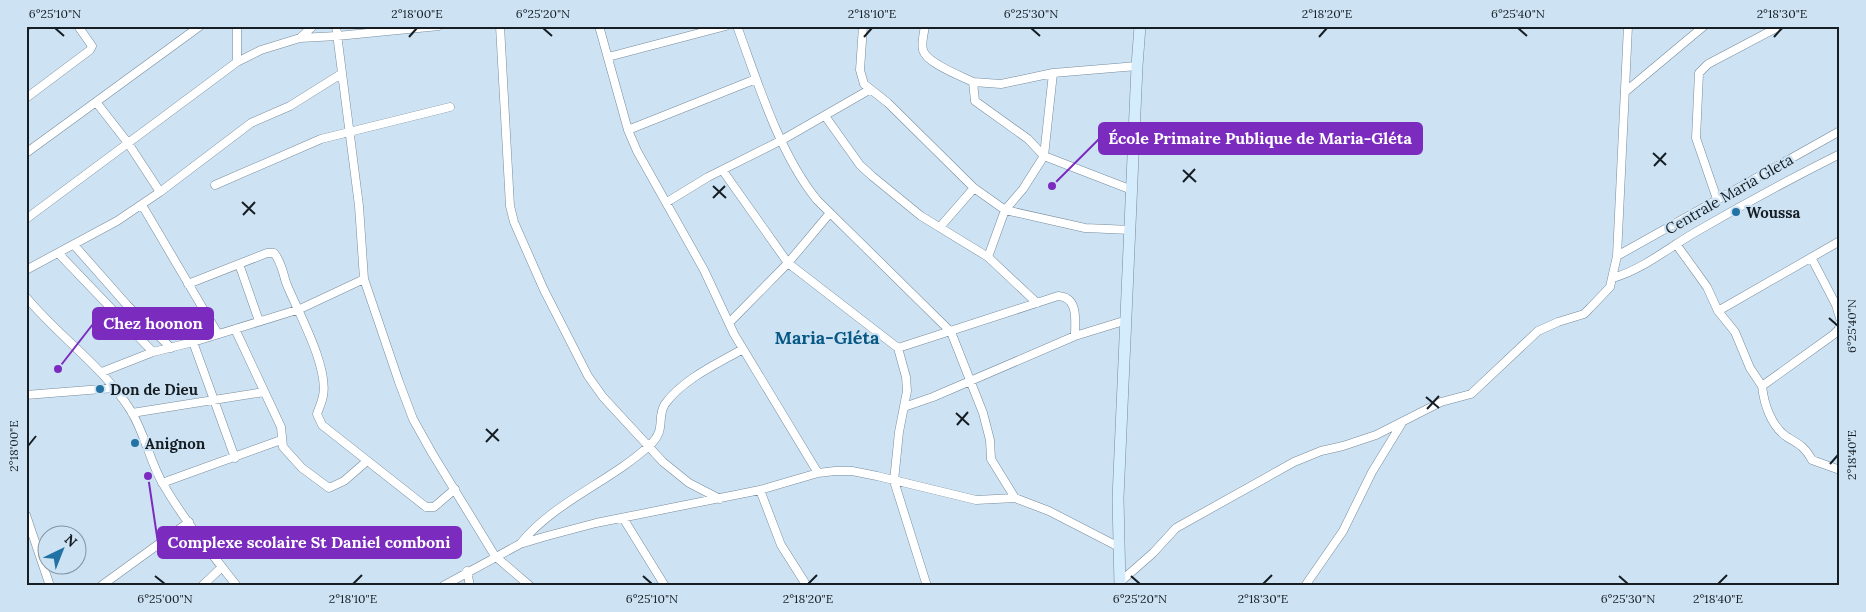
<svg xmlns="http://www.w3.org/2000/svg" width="1866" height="612" font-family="Lora,serif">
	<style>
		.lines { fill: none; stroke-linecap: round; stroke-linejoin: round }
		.street-casing { stroke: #778b9b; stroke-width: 9 }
		.secondary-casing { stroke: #778b9b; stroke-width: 12 }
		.street { stroke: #fff; stroke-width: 8 }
		.secondary { stroke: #d4ecfc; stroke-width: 11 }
		.ticks { fill: none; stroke: #161e24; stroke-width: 2 }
		.poi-dot { fill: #2272a4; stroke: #cde3f4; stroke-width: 2 }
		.labels { text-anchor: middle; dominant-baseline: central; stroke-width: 4.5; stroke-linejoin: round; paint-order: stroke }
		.street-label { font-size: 15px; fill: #161e24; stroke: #cde3f4 }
		.poi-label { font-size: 15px; font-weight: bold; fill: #161e24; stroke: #cde3f4; text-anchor: start }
		.quarter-label { font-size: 18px; font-weight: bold; fill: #075884; stroke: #cde3f4 }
		.leader { fill: none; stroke: #7b2cbf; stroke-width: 2 }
		.callout-dot { fill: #7b2cbf; stroke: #cde3f4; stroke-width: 2 }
		.callout { fill: #7b2cbf; stroke: #7b2cbf; stroke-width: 2 }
		.callout-label { font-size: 16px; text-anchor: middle; font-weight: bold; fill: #fff }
		.neatline { fill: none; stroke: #161e24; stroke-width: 2 }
		.ticks-label { font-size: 12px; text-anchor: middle; fill: #161e24 }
	</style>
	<rect width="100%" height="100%" fill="#cde3f4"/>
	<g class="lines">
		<defs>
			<path id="street" d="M237,26V62
				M336,26L359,206L364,279L399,382L413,419L432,453L495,556L530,586
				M500,26L510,206L514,222L544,290L588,376L603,397L663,462L689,483L720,499
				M599,26L628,130L637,151L704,270L734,334L818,473
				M737,26C758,83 779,153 817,200L951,332L983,413L990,440L991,459L1015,498
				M863,26L860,70L864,84L888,103L974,188L1005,210L1085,228L1131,230
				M925,26C924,33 921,43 923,50C926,63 961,76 973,82L975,101L1028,139L1044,156L1132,190
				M26,27L27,26
				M300,38L313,26
				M608,57L726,26
				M973,82L1001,84L1053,73L1137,66
				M1625,92L1704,26
				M26,98L90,50L92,46L78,26
				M96,102L128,143L160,192
				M825,116L860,165L872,176L921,216L988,257L1037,303
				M628,130L756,79
				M26,153L200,26
				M723,171L788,263L898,348L906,377L907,391L899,432L894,481L927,586
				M215,185L321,139L450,107
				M1717,199L1696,138L1699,73L1708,64L1780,26
				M667,202L708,177L782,140L869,90
				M142,205L218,334
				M26,219L237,62L261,50L300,38L337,36L439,26
				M940,227L974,188
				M1676,244L1707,287L1718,311L1735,332L1750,368L1762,386L1833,335L1839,329L1840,323
				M74,245L127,305L171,348
				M59,254L153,352
				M1617,256L1840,131
				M988,257L1005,210L1023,189L1044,156L1053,73
				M1812,259L1836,305L1840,318
				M239,264L259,321
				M26,270L117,221L160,192L251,123L290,106L341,74
				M1613,278C1643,269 1667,249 1694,233C1742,205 1790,179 1840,154
				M188,284L267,253H274C282,262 283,275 287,285C298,312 329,367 323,396C322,402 319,408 317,414L322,425L426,507H434L455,489
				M26,297C59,337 103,366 131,411C145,434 150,462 163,484C184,520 211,553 237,586
				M1718,311L1840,241
				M729,323L788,263L830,213
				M235,329L281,427L283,447L302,468L329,488L344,481L367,461
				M193,342L235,458
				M898,348L1058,296C1079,297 1075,321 1075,336
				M102,372L153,352L193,342L300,309L364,279
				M1762,386C1764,404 1771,426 1787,437C1799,444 1805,447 1812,460L1840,470
				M26,395L114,388
				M904,407L933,397L1075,336L1127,320
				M132,413L264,392
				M162,483L281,440
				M760,490L781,545L807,586
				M26,515L50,586
				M623,518L665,586
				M520,544C555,501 610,482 650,445C667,429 656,418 665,404C683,379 717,364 743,349
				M467,571L470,586
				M1120,582L1153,553L1176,528L1294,462L1321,451L1343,446L1376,435L1441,402L1471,394L1538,331L1558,322L1584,314L1590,308L1610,287L1617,256L1628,26
				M101,586L189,522
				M202,586L222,567
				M443,586L520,544L547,536L596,523L760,490L818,473L835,471H852L877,476L976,500L1015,498L1049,511L1119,547
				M1309,586L1307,583L1343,531L1372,472L1402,423"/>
			<path id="secondary" d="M1120,586L1118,498L1137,66L1140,26"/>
		</defs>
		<use href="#street" class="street-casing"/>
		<use href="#secondary" class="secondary-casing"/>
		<use href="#street" class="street"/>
		<use href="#secondary" class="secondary"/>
	</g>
	<path class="ticks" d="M55,28L64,36M543,28L552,36M1031,28L1040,36M1518,28L1527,36M409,37L417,28M864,37L872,28M1319,37L1327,28M1774,37L1782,28M1653,153L1666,165M1654,166L1666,153M1183,170L1196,182M1183,182L1195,169M713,186L726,198M713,198L725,186M242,202L255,214M243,215L255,202M1829,318L1838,326M1426,397L1439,408M1427,409L1439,396M956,413L969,425M957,425L968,412M486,429L499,441M486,442L498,429M28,446L36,436M1830,464L1838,455M155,576L165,584M643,576L652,584M1131,576L1140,584M1619,576L1628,584M353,584L362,575M808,584L817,575M1263,584L1272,575M1718,584L1727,575"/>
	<g class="poi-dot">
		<circle cx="1736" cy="212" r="5"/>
		<circle cx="100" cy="389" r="5"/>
		<circle cx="135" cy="443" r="5"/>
	</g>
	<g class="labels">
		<g class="street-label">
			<text transform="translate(1729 194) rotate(-30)">Centrale Maria Gleta</text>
		</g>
		<g class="poi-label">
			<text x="1746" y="212">Woussa</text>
			<text x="110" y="389">Don de Dieu</text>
			<text x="145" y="443">Anignon</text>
		</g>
		<g class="quarter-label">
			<text x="827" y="337">Maria-Gléta</text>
		</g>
	</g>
	<path class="leader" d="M1052 186L1099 139M58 369L93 324M148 476L158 543"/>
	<g class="callout-dot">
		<circle cx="1052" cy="186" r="5"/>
		<circle cx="58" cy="369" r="5"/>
		<circle cx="148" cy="476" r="5"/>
	</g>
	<g class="callout">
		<rect x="1099" y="123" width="323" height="31" rx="5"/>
		<rect x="93" y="308" width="120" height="31" rx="5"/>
		<rect x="158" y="527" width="303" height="31" rx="5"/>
	</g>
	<g class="callout-label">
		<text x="1260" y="144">École Primaire Publique de Maria-Gléta</text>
		<text x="153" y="329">Chez hoonon</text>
		<text x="309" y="548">Complexe scolaire St Daniel comboni</text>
	</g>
	<rect width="1866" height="612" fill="none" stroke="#cde3f4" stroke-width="55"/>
	<g transform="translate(62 550) rotate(43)"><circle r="24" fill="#cde3f4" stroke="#8494a1"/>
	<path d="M0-4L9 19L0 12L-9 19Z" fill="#2272a4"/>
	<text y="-8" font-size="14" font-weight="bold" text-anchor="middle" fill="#161e24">N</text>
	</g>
	<rect x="28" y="28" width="1810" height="556" class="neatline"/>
	<g class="ticks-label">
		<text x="55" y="18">6°25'10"N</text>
		<text x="417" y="18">2°18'00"E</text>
		<text x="543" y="18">6°25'20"N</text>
		<text x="872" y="18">2°18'10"E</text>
		<text x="1031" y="18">6°25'30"N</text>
		<text x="1327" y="18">2°18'20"E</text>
		<text x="1518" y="18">6°25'40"N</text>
		<text x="1782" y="18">2°18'30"E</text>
		<text transform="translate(1852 326) rotate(-90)" y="4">6°25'40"N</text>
		<text transform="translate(14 446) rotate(-90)" y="4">2°18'00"E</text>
		<text transform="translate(1852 455) rotate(-90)" y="4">2°18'40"E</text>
		<text x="165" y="603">6°25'00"N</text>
		<text x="353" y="603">2°18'10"E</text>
		<text x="652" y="603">6°25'10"N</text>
		<text x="808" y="603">2°18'20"E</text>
		<text x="1140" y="603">6°25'20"N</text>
		<text x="1263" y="603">2°18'30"E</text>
		<text x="1628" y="603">6°25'30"N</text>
		<text x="1718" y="603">2°18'40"E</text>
	</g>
</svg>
